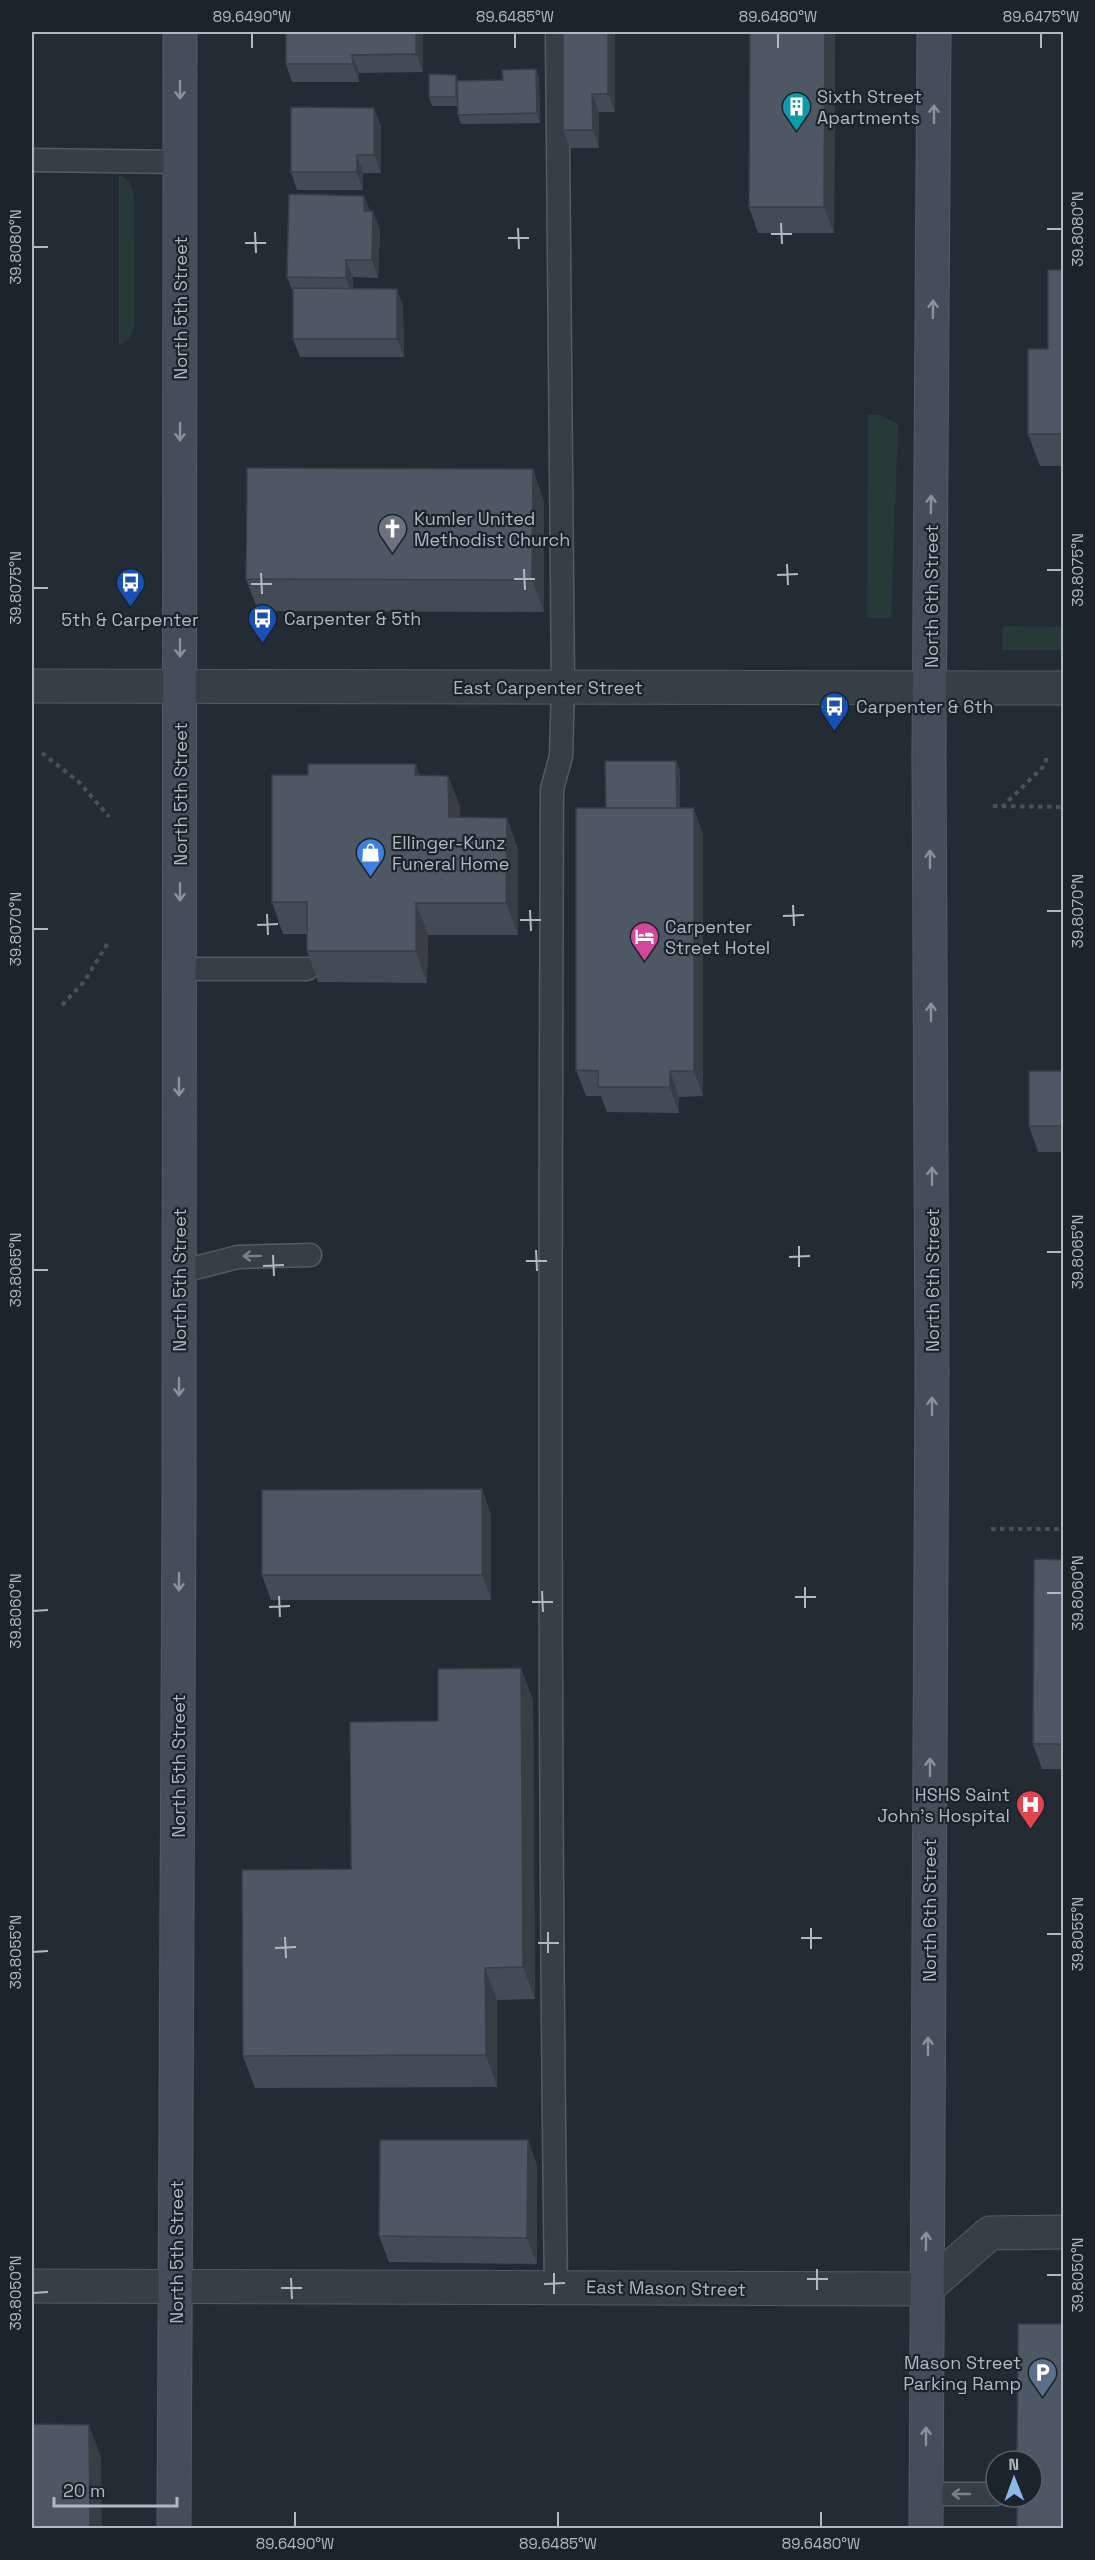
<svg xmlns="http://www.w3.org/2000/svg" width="1095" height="2560" font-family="'Space Grotesk',sans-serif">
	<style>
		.green { fill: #283a38 }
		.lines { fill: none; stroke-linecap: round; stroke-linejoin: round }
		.service-casing { stroke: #535c64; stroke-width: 25 }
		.minor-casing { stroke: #535c64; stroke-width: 35 }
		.tertiary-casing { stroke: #535c64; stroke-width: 35 }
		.secondary-casing { stroke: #535c64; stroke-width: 35 }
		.path { stroke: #445556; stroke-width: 4; stroke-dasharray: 4.5 4.5; stroke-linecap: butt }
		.service { stroke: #363e46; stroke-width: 22 }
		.minor { stroke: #363e46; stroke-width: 33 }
		.tertiary { stroke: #363e46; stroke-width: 33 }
		.secondary { stroke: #444d59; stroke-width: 33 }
		.wall { fill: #434c56 }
		.shaded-wall { fill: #373e46 }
		.building { fill: #4e5864; stroke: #373e46; stroke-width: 1.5 }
		.oneway { stroke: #8a939d }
		.oneway2 { stroke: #79828a }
		.ticks { fill: none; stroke: #b0b9c2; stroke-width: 2 }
		.labels { text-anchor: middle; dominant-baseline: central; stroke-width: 4.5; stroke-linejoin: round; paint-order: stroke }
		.poi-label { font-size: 18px; fill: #b0b9c2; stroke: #1b232b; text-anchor: start }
		.street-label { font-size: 18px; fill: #b0b9c2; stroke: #1b232b }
		.neatline { fill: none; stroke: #b0b9c2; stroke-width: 2 }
		.ticks-label { font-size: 15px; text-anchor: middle; fill: #b0b9c2 }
	</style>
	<rect width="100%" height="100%" fill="#232c35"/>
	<path class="green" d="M119,174L130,182L134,196L135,326L129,339L119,346Z
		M868,415H880L898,424L891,618H867Z
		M1003,626L1063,627V650H1002Z"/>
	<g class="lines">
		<defs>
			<path id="service" d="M32,160L180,162
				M179,969H307
				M179,1272L238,1257L310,1255
				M556,2287C549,1788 550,1289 552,789L561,756L563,688L557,32
				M926,2494H996"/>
			<path id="minor" d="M32,2286L926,2289L990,2233L1064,2232"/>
			<path id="tertiary" d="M32,686L1064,688"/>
			<path id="secondary" d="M174,2528L179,1510L180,32
				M926,2528L932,1371L929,755L934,32"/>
		</defs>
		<use href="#service" class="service-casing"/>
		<use href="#minor" class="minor-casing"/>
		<use href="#tertiary" class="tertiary-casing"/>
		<use href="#secondary" class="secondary-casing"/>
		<path class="path" d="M42,753L79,782L109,817
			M993,806L1064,807
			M1002,807L1046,764V754
			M62,1005L84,982L109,941
			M991,1529H1064"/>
		<use href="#service" class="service"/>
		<use href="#minor" class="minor"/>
		<use href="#tertiary" class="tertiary"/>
		<use href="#secondary" class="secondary"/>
	</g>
	<path class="wall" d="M423,32V72L359,73V82H292L286,64Z
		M615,32V112H599V148H570L563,130Z
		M835,32L834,233H758L749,207Z
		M536,69L539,78L540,123L461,124L458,115V106H432L429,97L456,75L458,81L503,80Z
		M381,125V173H363V190H297L291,172Z
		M364,196L370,211L380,229L378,278L353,277V289L403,306L404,357H300L293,339V293L287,277Z
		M1064,270V466H1040L1028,434L1048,349Z
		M544,501V612L258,611L246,579Z
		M680,770V808L703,834V1096L679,1097V1113L607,1112L601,1096H586L576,1070L606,808Z
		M420,775L448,776L460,807V817L518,849V935H428L427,983L318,982L307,951V934H283L272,902Z
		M1064,1071V1152H1038L1029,1126Z
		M491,1515V1600H271L262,1575Z
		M1064,1560V1769H1042L1033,1744Z
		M533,1700L535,1999L497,2000V2087L255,2088L243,2056L351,1869L438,1721Z
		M528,2140L537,2166V2264L389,2262L379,2236Z"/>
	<path class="shaded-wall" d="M416,32H423V72L416,54Z
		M608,32H615V112L608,94Z
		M825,32H835L834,233L824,207Z
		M352,55L359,73V82L353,64Z
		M536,69L539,78L540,123L537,113Z
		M456,75L459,84V106L456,97Z
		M592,94L599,112V148L593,130Z
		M374,108L381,125V173L374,155Z
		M357,155L363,173V190L357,172Z
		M364,196L371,214L364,211Z
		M373,211L380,229L378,278L372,260Z
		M346,260L353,277V296L346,278Z
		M397,289L403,306L404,357L397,339Z
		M533,469L544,501V612L532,580Z
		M676,761L680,770V834L677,825Z
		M416,764L427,796L415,775Z
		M448,776L460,807V849L449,817Z
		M694,808L703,834V1096L694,1071Z
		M507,818L518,849V935L506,903Z
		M416,903L428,935L427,983L416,951Z
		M670,1071L679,1097V1113L670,1087Z
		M482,1489L491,1515V1600L482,1575Z
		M521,1668L533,1700L535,1999L523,1967Z
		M485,1968L497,2000V2087L486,2055Z
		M528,2140L537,2166V2264L527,2238Z
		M89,2425L101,2457L102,2529H90Z"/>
	<path class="building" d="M286,32H416V54L352,55L353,64H286Z
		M563,32H608V94H592L593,130H563Z
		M750,32H825L824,207H749Z
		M536,69L537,113L458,115L457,81L503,80L502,70Z
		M429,74L456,75V97H429Z
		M291,107L374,108V155H357V172H291Z
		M289,194L364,196V211H373L372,260H346V278L287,277Z
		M1048,270H1064V434H1028V349H1048Z
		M293,288L397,289V339H293Z
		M247,468L533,469L532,580L246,579Z
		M605,761H676L677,808H606Z
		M308,764H416L415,775L448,776L449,817L507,818L506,903H416V951H307V902H272V775H308Z
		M576,808H694V1071H670V1087H598V1071L576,1070Z
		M1029,1071H1064V1126H1029Z
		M482,1489V1575H262V1490Z
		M1034,1559L1064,1560V1744H1033Z
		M521,1668L523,1967L485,1968L486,2055L243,2056L242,1870L351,1869L350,1722L438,1721V1669Z
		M380,2140H528L527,2238L379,2236Z
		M1018,2324H1064V2529H1017V2497H1032V2461H1017Z
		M32,2424L89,2425L90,2529H32Z"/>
	<defs><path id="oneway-shaft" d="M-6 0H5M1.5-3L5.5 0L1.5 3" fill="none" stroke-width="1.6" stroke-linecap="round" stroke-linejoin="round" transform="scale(1.5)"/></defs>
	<g class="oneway">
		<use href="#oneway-shaft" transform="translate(180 90) rotate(90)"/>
		<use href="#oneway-shaft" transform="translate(934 114) rotate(-90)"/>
		<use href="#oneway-shaft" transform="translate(933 309) rotate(-89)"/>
		<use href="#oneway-shaft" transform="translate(180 432) rotate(91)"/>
		<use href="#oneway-shaft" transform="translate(931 504) rotate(-89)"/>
		<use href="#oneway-shaft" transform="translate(180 648) rotate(90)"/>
		<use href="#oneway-shaft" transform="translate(930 859) rotate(-90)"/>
		<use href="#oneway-shaft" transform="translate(180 892) rotate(90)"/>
		<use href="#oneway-shaft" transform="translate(931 1012) rotate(-90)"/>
		<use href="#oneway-shaft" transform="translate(179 1087) rotate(90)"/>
		<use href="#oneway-shaft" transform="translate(932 1176) rotate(-90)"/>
		<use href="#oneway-shaft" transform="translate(179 1387) rotate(90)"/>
		<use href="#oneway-shaft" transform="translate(932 1406) rotate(-90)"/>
		<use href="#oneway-shaft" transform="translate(179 1582) rotate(90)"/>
		<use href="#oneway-shaft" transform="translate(930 1767) rotate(-90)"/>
		<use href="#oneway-shaft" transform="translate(928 2046) rotate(-90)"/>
		<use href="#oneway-shaft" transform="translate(926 2241) rotate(-89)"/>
		<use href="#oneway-shaft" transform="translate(926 2436) rotate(-90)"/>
	</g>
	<g class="oneway2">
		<use href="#oneway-shaft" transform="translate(252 1256) rotate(179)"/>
		<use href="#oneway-shaft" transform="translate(961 2494) rotate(-180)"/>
	</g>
	<path class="ticks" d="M252,33V48M515,33V48M778,33V48M1041,33V48M781,223L782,244M518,228L519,249M1047,229H1062M255,232L256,253M771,234H792M508,238H529M245,243H266M33,247H48M787,564L788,585M524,569L525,590M1047,570H1062M261,573L262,594M777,575L798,574M514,579H535M251,584H272M33,588H48M793,905L794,926M530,910L531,931M1047,911H1062M267,914L268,935M783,916L804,915M520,920H541M257,925L278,924M33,929H48M799,1246V1267M536,1250L537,1271M1047,1252H1062M273,1255L274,1276M789,1257L810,1256M526,1261H547M263,1266L284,1265M33,1270H48M805,1587V1608M542,1591L543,1612M1047,1593H1062M279,1596L280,1617M795,1597H816M532,1602H553M269,1607L290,1606M33,1611L48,1610M811,1928V1949M548,1932V1953M1047,1934H1062M285,1937L286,1958M801,1938H822M538,1943H559M275,1948L296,1947M33,1952L48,1951M817,2269V2290M554,2273V2294M1047,2275H1062M291,2278L292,2299M807,2279H828M544,2284L565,2283M281,2288H302M33,2293L48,2292M295,2512V2527M558,2512V2527M821,2512V2527"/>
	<defs>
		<symbol id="building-pin" viewBox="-11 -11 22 30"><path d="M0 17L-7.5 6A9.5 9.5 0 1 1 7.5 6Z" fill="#0f9aa8" stroke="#1b232b"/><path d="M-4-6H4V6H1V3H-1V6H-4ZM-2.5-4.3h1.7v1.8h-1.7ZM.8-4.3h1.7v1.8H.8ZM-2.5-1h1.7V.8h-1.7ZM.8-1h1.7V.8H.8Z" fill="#fff"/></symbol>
		<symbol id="church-pin" viewBox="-11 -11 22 30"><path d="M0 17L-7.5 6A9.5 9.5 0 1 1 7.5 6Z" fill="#6b7280" stroke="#1b232b"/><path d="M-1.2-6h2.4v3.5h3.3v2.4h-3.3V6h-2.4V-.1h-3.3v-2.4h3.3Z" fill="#fff"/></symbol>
		<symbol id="bus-pin" viewBox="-11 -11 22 30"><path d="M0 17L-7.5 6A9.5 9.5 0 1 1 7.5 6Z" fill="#1a4fb4" stroke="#1b232b"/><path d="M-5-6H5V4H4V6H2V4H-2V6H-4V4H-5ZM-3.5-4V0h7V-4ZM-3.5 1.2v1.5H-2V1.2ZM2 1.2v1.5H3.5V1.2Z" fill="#fff"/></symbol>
		<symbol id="shop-pin" viewBox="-11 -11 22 30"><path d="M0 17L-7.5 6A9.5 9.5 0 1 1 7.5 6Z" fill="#3f7fe0" stroke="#1b232b"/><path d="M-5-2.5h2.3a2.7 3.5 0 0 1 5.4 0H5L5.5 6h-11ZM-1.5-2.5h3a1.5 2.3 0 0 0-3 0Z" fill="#fff"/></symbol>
		<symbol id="hotel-pin" viewBox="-11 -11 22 30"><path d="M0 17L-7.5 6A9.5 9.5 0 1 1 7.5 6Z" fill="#d1479c" stroke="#1b232b"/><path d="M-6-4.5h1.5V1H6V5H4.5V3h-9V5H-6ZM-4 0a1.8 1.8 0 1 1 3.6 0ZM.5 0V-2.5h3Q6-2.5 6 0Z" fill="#fff"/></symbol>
		<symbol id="hospital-pin" viewBox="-11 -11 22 30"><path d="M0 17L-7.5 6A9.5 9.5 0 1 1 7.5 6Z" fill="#e0444e" stroke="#1b232b"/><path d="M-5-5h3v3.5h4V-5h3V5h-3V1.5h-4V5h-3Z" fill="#fff"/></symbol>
		<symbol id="parking-pin" viewBox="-11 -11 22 30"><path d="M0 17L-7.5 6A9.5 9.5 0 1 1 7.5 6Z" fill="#5c6f8a" stroke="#1b232b"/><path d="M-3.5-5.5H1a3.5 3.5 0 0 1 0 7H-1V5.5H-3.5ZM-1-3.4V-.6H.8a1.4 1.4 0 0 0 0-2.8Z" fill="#fff"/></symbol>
	</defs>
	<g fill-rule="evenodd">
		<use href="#building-pin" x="780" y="90" width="33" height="45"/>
		<use href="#church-pin" x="376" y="512" width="33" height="45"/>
		<use href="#bus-pin" x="114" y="566" width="33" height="45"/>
		<use href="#bus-pin" x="246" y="602" width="33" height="45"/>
		<use href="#bus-pin" x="818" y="690" width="33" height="45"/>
		<use href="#shop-pin" x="354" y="836" width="33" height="45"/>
		<use href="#hotel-pin" x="628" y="920" width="33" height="45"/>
		<use href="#hospital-pin" x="1014" y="1788" width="33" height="45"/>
		<use href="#parking-pin" x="1026" y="2356" width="33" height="45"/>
	</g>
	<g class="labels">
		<g class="poi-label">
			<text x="817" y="96">Sixth Street<tspan x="817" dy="21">Apartments</tspan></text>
			<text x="414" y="518">Kumler United<tspan x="414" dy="21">Methodist Church</tspan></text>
			<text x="284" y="618">Carpenter &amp; 5th</text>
			<text x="130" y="619" text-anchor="middle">5th &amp; Carpenter</text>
			<text x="856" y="706">Carpenter &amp; 6th</text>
			<text x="392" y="842">Ellinger-Kunz<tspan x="392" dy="21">Funeral Home</tspan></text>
			<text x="665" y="926">Carpenter<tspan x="665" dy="21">Street Hotel</tspan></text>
			<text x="1010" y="1794" text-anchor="end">HSHS Saint<tspan x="1010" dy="21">John's Hospital</tspan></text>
			<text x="1021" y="2362" text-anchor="end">Mason Street<tspan x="1021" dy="21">Parking Ramp</tspan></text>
		</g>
		<g class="street-label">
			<text transform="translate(180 308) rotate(-90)">North 5th Street</text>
			<text transform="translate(931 596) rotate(-90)">North 6th Street</text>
			<text x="548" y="687">East Carpenter Street</text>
			<text transform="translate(180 794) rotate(-90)">North 5th Street</text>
			<text transform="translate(179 1280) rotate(-90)">North 5th Street</text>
			<text transform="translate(932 1280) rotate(-90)">North 6th Street</text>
			<text transform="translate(178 1766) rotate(-90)">North 5th Street</text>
			<text transform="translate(929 1910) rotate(-90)">North 6th Street</text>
			<text transform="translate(176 2252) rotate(-90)">North 5th Street</text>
			<text transform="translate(666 2288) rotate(1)">East Mason Street</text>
		</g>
	</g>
	<rect width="1095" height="2560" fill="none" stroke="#1b232b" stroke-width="66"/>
	<g transform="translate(1014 2479) rotate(359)"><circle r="28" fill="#1b232b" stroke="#575f67" stroke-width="1.5"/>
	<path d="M0-4.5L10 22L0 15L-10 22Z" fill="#8db7eb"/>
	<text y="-9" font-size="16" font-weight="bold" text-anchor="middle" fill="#b0b9c2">N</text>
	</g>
	<path d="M54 2497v9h123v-9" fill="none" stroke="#b0b9c2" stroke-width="3"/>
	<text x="63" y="2497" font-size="18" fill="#b0b9c2" stroke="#1b232b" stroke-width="4.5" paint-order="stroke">20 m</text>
	<rect x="33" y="33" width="1029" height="2494" class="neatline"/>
	<g class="ticks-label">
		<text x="252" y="22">89.6490°W</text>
		<text x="515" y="22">89.6485°W</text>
		<text x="778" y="22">89.6480°W</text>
		<text x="1041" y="22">89.6475°W</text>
		<text transform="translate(1078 229) rotate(-90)" y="5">39.8080°N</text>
		<text transform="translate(16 247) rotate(-90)" y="5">39.8080°N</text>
		<text transform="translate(1078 570) rotate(-90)" y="5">39.8075°N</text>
		<text transform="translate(16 588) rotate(-90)" y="5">39.8075°N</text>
		<text transform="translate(1078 911) rotate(-90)" y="5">39.8070°N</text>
		<text transform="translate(16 929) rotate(-90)" y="5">39.8070°N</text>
		<text transform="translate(1078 1252) rotate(-90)" y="5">39.8065°N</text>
		<text transform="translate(16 1270) rotate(-90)" y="5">39.8065°N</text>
		<text transform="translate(1078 1593) rotate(-90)" y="5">39.8060°N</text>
		<text transform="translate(16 1611) rotate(-90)" y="5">39.8060°N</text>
		<text transform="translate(1078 1934) rotate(-90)" y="5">39.8055°N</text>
		<text transform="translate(16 1952) rotate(-90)" y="5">39.8055°N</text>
		<text transform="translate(1078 2275) rotate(-90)" y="5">39.8050°N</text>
		<text transform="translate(16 2293) rotate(-90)" y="5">39.8050°N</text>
		<text x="295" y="2549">89.6490°W</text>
		<text x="558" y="2549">89.6485°W</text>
		<text x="821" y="2549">89.6480°W</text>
	</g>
</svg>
